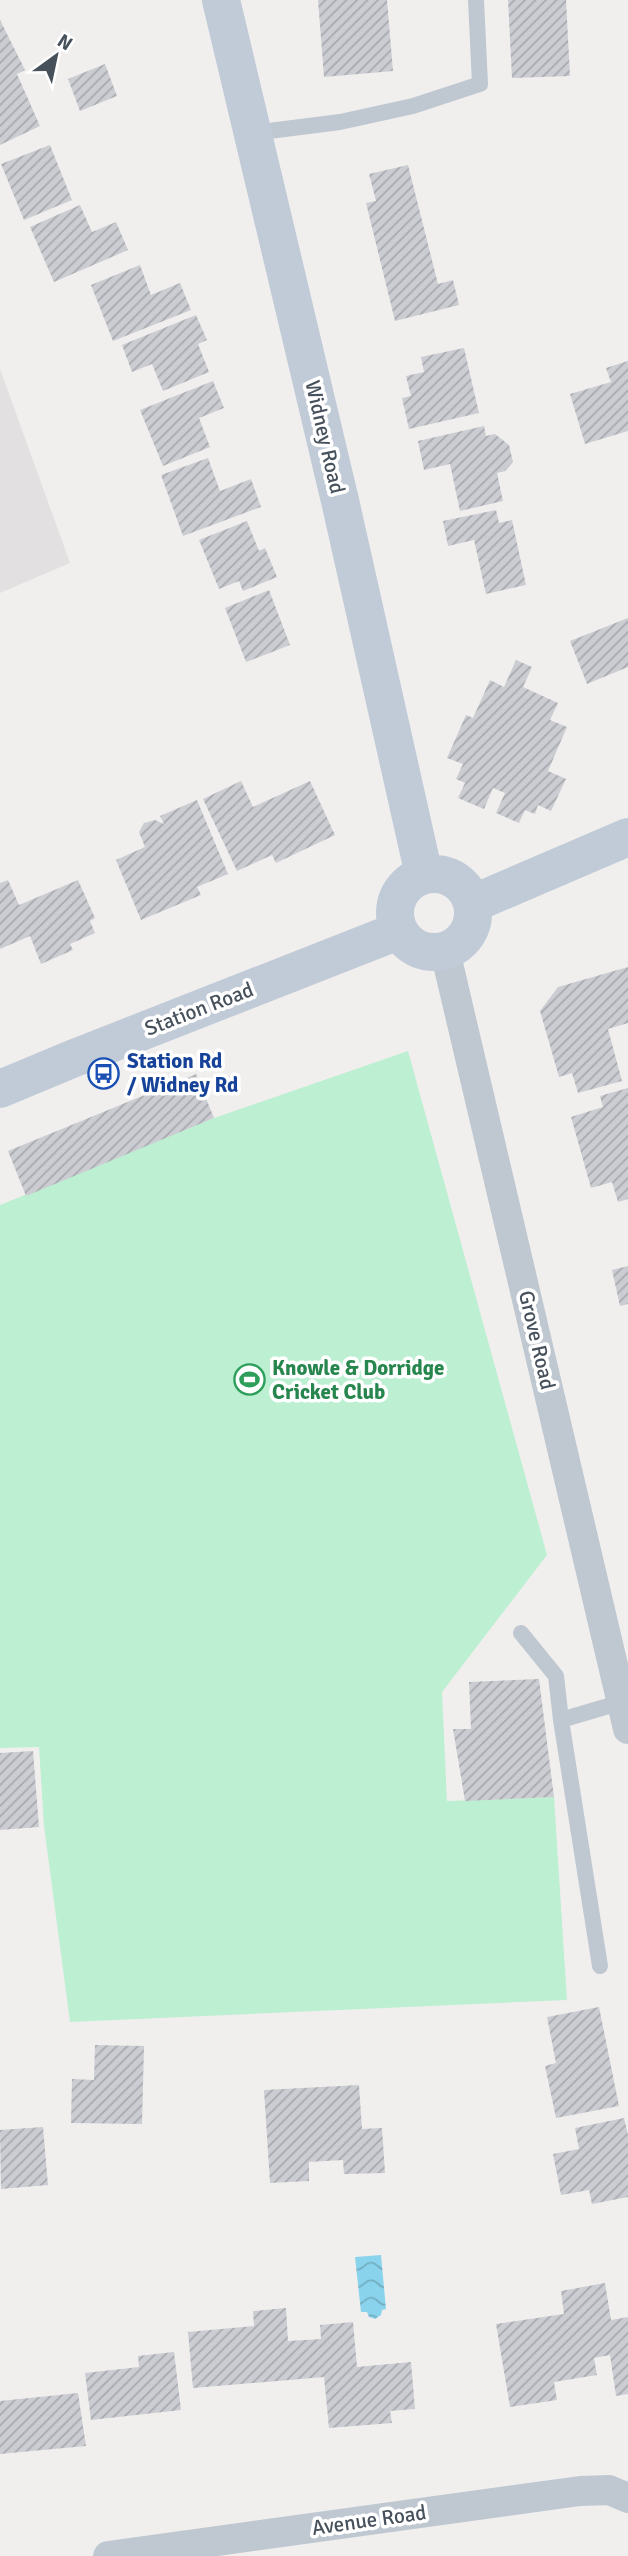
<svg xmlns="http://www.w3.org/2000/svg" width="628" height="2556" font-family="Signika,sans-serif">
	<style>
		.education { fill: #e2e0e0 }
		.grass { fill: #bdefd2 }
		.water { fill: url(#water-waves) }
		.building { fill: url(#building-hatch) }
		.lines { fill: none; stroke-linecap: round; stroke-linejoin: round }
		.lane { stroke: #bfc8d1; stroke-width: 16 }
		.street { stroke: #bfc8d1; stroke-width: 30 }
		.secondary { stroke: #c1cbd8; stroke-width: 38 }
		.labels { text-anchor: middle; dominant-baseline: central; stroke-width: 7; stroke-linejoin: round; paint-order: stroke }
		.street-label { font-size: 21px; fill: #47515c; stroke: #fff }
		.transit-label { font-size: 21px; font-weight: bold; fill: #164399; stroke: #fff; text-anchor: start }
		.leisure-label { font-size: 21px; font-weight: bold; fill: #27864d; stroke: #fff; text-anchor: start }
	</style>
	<defs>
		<pattern id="water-waves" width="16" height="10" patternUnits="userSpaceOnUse" patternTransform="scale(1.75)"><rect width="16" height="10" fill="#89d4ec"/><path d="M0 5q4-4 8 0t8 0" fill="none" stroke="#72aec2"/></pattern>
		<pattern id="building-hatch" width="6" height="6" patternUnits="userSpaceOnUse" patternTransform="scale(1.75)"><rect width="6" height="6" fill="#cbcdd3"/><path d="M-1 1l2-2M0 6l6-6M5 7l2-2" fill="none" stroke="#a7a9ae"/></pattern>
	</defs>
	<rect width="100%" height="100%" fill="#f1efee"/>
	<path class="education" d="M0,369L70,563L0,593Z"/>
	<path class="grass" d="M408,1051L547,1555L442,1692L447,1801L554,1797L567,2000L70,2022L44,1826L39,1747L0,1748V1205L214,1118Z"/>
	<path class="water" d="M381,2255L386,2309L382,2310L381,2315L375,2319L369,2317L367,2312H361L355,2257Z"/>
	<path class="building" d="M318,0H387L393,71L324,77Z
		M508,0H566L570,76L512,78Z
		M0,20L25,70L17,74L40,126L0,145Z
		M105,64L117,96L80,111L68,79Z
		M50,145L72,200L24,220L1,164Z
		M408,165L438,284L453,280L459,305L395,321L366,203L376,201L369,174Z
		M80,205L92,232L116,222L128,250L54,282L30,227Z
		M140,265L151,295L180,283L191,310L113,341L91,285Z
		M196,315L207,340L198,344L209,372L163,391L152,364L132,372L122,345Z
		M464,348L479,413L409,429L402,398L411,396L406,376L424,372L421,357Z
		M628,361V431L585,444L570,394L611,382L606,368Z
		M213,381L224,408L199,418L210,447L163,466L140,410Z
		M484,426L486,436L495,434L509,445L513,462L505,471L497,473L503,501L460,511L450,464L424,470L418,441Z
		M208,458L220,491L251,479L261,507L183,536L161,475Z
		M496,510L499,523L512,520L526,585L486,594L474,540L448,546L443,521Z
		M247,521L259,551L265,548L277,577L243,591L239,581L219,589L199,540Z
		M269,590L290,645L246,662L225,608Z
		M628,618V667L587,684L570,641Z
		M516,660L532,667L523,687L558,703L550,720L567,727L548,771L566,779L551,811L538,805L535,814L525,810L519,823L496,813L505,793L493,788L484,809L458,798L465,783L456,779L463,764L447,758L466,715L473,718L490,680L504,687Z
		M241,781L253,807L310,781L335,835L276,863L272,855L237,871L203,799Z
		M197,800L228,874L197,887L201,895L141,920L116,860L145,847L139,832L144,823L155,820L164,824L160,816Z
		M8,880L19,905L78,880L95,918L90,921L95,933L70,944L73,950L41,964L30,936L0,949V883Z
		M628,967V1023L608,1029L622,1081L578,1093L572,1073L559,1077L540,1011L558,987Z
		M196,1074L214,1118L26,1196L8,1151Z
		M628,1088V1199L618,1202L612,1182L591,1188L571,1117L603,1107L600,1096Z
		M628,1266V1304L620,1306L612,1270Z
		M539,1679L554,1797L465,1801L453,1729H471L469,1682Z
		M33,1751L39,1827L0,1830V1753Z
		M599,2007L619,2106L556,2118L545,2066L556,2063L547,2017Z
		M95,2045L144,2046L142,2124L71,2123L72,2079L94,2080Z
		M359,2085L362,2129L382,2128L385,2173L344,2174L343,2160L309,2162V2181L270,2183L264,2090Z
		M624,2118L628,2135V2197L592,2204L589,2190L561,2195L553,2154L579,2149L575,2128Z
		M43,2127L48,2185L1,2189L0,2130Z
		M605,2283L611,2320L628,2317V2394L616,2396L610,2355L594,2358L597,2375L554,2382L557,2400L510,2407L496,2324L564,2314L561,2291Z
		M286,2308L288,2341L321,2339L320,2325L353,2322L357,2367L411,2362L415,2409L390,2411L392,2423L329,2428L324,2377L193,2388L188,2332L254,2326L253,2311Z
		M174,2352L181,2410L91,2420L85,2373L139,2367L138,2356Z
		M78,2393L86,2446L0,2454V2401Z"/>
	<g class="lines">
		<path class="lane" d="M253,133L340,122L413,106L480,84L476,0
			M521,1633L556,1676L561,1720
			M600,1966L561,1720L622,1702"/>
		<path class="street" d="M445,951L628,1729
			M108,2556L580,2491L609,2490L628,2498"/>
		<path class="secondary" d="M221,0L341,505L424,875
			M395 913a39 39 0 1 1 78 0a39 39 0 1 1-78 0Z
			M472,904L628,837
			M0,1089L72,1059L398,931"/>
	</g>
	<defs>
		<symbol id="bus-ring" viewBox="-11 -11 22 22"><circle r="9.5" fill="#fff" stroke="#1a4fb4" stroke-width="1.5"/><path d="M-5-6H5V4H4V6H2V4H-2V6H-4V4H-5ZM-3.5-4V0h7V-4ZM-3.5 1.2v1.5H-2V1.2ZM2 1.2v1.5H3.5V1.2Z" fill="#1a4fb4"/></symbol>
		<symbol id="stadium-ring" viewBox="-11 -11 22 22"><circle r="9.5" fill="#fff" stroke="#2e9e5b" stroke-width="1.5"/><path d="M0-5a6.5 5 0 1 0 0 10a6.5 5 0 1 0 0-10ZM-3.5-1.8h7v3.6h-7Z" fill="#2e9e5b"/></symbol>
	</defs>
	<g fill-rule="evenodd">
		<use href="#bus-ring" x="86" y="1056" width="35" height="35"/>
		<use href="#stadium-ring" x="232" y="1362" width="35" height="35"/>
	</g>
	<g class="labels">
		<g class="street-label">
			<text transform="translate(325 437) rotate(77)">Widney Road</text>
			<text transform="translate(199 1009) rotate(-21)">Station Road</text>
			<text transform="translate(537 1340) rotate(77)">Grove Road</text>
			<text transform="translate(369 2520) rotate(-8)">Avenue Road</text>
		</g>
		<g class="transit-label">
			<text x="127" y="1061">Station Rd<tspan x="127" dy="24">/ Widney Rd</tspan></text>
		</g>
		<g class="leisure-label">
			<text x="272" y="1368">Knowle &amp; Dorridge<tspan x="272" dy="24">Cricket Club</tspan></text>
		</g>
	</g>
	<g transform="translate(56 56) rotate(33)" stroke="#ffffff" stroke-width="5" paint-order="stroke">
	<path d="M0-5L12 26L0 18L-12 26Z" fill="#47515c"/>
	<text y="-10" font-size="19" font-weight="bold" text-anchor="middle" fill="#47515c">N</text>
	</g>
</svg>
